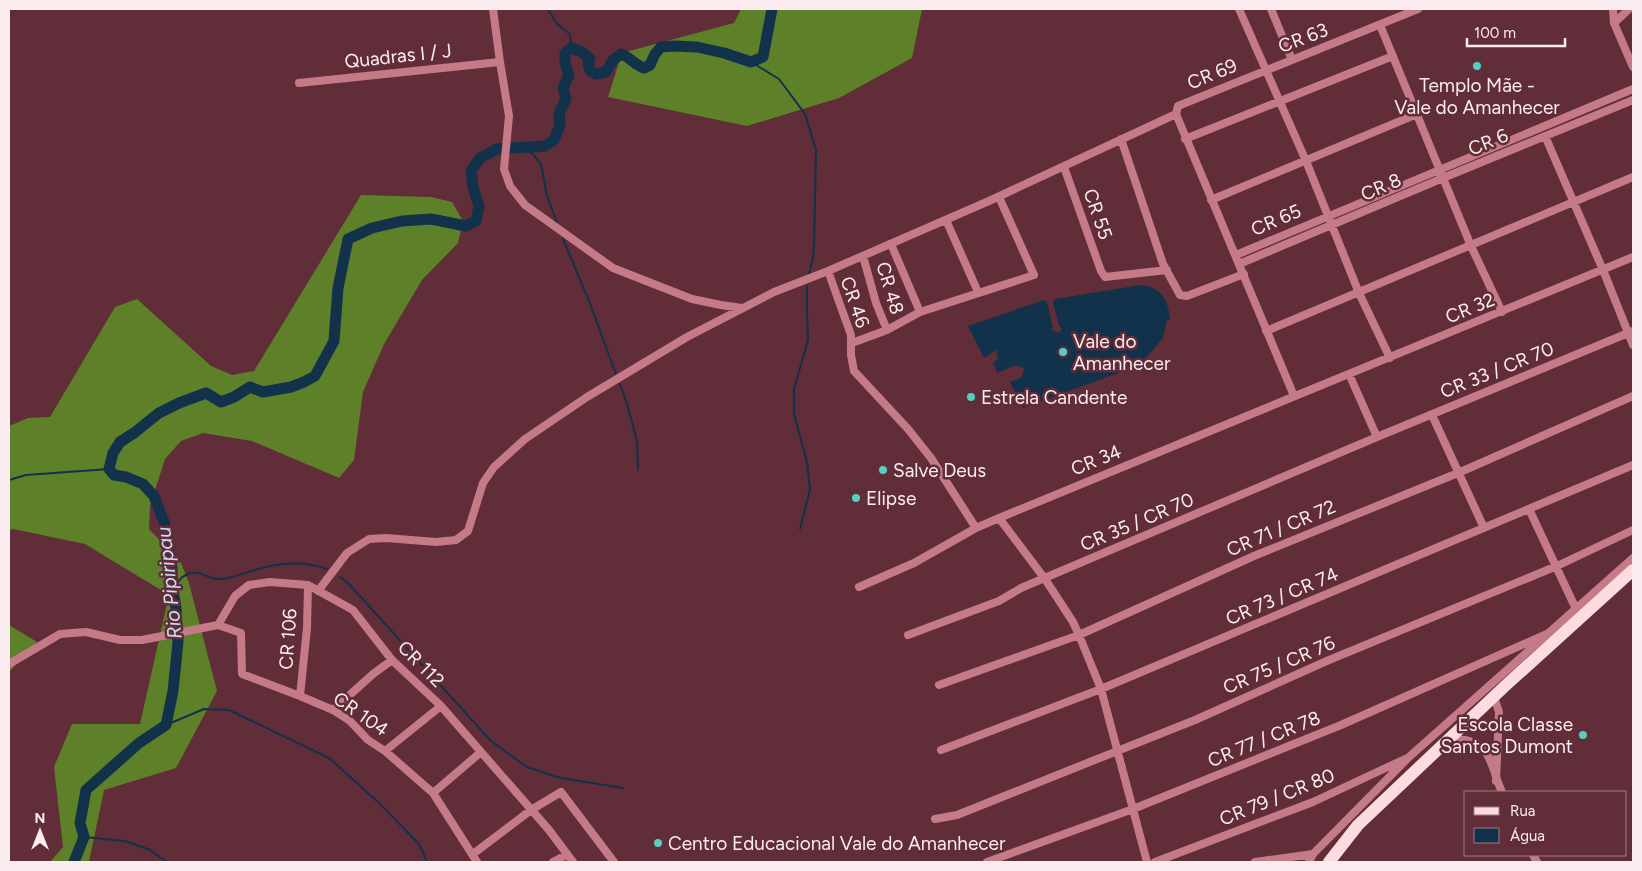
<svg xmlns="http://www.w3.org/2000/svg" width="1642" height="871" font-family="Figtree,sans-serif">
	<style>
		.forest { fill: #5e8029 }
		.water { fill: #12314b }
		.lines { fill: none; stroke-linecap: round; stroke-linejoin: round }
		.stream { stroke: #12314b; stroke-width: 2 }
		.river { stroke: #12314b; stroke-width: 11 }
		.street { stroke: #c57a88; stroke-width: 8 }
		.primary { stroke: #fcdce0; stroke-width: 12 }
		.poi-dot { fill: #56cec4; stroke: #612d38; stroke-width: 2 }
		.labels { text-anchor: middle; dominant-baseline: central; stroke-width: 5; stroke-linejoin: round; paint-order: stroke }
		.street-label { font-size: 19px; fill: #fbedef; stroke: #612d38 }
		.poi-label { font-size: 19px; fill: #fbedef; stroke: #612d38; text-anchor: start }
		.water-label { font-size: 20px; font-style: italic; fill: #cbe0f5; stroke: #612d38 }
	</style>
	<rect width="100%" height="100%" fill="#612d38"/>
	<path class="forest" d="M741,9H922L912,58L839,98L747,126L608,97L622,53L734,23Z
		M361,195L431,197L452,202L463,221L458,243L422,280L384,344L363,392L354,460L339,478L252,441L203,433L181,441L165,459L150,506L149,529L181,563L189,583L217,691L176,768L104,790L89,862H50L63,847L54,767L72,724H140L169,595L85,544L13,529L9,530V426L28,418L50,417L115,307L137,299L211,366L232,375L254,371Z
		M9,625L37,642L9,672Z"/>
	<path class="water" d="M1141,285C1163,288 1168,300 1170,320H1167L1163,338L1147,357L1126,370L1023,408L1010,382L1022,377L1024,368L1016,365L997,373L993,363L998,359L996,350L984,358L968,326L1044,300L1047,302L1053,328L1051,330L1059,333L1062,328L1059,326L1053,302L1055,299Z"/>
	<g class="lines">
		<path class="stream" d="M548,9L557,24L570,34L571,48
			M751,62L779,79L805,114L816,150L814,244L813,257L809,274
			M519,148L532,153L541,164L547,196L557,223
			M563,239L589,301L616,374
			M620,384L627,404L637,441L638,470
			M9,480L26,475L109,469
			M800,529L810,489L807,462L794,414V389L808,340L807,312V286
			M340,577L349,584L491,741L527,767L561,778L623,788
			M173,591C177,583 180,577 188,574C199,569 207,578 217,579C229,580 243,573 255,570C276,563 305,560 327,569
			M166,725L204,709L229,710L329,758L379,803L419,844L427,862
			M84,837L125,841L150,850L167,862"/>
		<path class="river" d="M74,862L84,837L80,823L86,790L139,743L166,725L173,691L178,642L176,608L173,591L172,568L164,522L154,496L143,484L126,477L114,475L109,469L113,453L120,442L134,433L159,413L179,403L206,393L221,402L234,397L250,387L263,392L291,387L304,382L315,376L334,341L338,288L348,239L372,228L402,221L431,219L466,226L476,221L479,206L473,187L471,171L480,158L497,149L545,146L554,140L560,125L559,114L566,99L563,88L569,75L565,63V53L571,48L582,52L590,59L588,63L590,71L596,74L606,72L613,60L621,54C629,56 634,65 644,68L650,65L655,54L661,47L674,46L697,47L724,53L751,62L763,57L772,9"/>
		<path class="street" d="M493,9L500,62L509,116L504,169L510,186L525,205L613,268L692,299L721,305L742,308
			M1239,9L1306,161L1359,293L1390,358
			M1271,9L1292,60
			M1613,9L1614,23L1633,67
			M1614,23L1629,9
			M1380,25L1471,246L1502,312
			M299,83L500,62
			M1176,114L1294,396
			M1176,114L1178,106L1418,9
			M1545,136L1603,270L1633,345
			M1121,139L1163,264L1180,295L1187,296L1244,274
			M1185,139L1393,56
			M1064,167L1101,271L1105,277L1167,270
			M1211,200L1417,114
			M946,220L978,292
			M891,244L920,312
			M1236,255L1633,89
			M863,256L876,303L887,330
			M1239,264L1443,178L1633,100
			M828,271L851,335V355L854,371L908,429L931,458L976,528
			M1266,331L1633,177
			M852,343L887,330L920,312L1034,275L999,197
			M1349,374L1377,437
			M1432,415L1484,528
			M1529,509L1576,609
			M999,518L1045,579L1073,622L1079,635L1101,689L1147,862
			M859,587L914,563L976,528L999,518L1633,257
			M318,591L347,553L369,539L386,538L436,542L456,540L468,531L483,483L494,467L525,439L587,397L687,337L774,292L828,271L989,201L1176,114
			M218,625L235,596L249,585L270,582L308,585L353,610L392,660L441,706L549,830L573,862
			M218,625L241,633L242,674L300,696L333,710L350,721L368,740L385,751L433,793L477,862
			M908,635L999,601L1021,588L1377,437L1633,331
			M9,664L60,634L86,632L120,640H142L218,625
			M939,685L1079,635L1254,556L1458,473L1633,396
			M300,696L307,628L308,585
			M1494,697L1499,712L1496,781
			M333,710L373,674L392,660
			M1449,739C1456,740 1463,739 1469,741C1492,746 1493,774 1502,792
			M941,750L1101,689L1633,465
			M385,751L441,706
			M433,793L481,752
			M935,819L957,815L1195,720L1329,660L1557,566L1633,530
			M473,854L531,810L561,792L614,862
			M1533,855L1537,862
			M553,862L566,855
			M987,862L1133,809L1341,725L1549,633
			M1155,862L1313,802L1405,759
			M1255,862L1313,854
			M1309,862L1313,854L1409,757L1633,558"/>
		<path class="primary" d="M1329,862L1358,825L1505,686L1633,570"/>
	</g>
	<g class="poi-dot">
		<circle cx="1477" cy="66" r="5"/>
		<circle cx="1063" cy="352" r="5"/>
		<circle cx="971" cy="397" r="5"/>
		<circle cx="883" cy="470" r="5"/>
		<circle cx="856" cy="498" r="5"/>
		<circle cx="1583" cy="735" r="5"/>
		<circle cx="658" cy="843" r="5"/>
	</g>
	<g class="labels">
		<g class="street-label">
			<text transform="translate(1303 38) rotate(-21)">CR 63</text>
			<text transform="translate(398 56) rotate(-6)">Quadras I / J</text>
			<text transform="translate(1212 74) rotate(-22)">CR 69</text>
			<text transform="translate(1488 142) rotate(-22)">CR 6</text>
			<text transform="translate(1381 187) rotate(-23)">CR 8</text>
			<text transform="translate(1098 214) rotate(71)">CR 55</text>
			<text transform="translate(1276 220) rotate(-23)">CR 65</text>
			<text transform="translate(890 288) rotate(73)">CR 48</text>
			<text transform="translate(855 302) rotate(71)">CR 46</text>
			<text transform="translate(1470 308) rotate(-22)">CR 32</text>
			<text transform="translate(1497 370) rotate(-22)">CR 33 / CR 70</text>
			<text transform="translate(1096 460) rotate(-22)">CR 34</text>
			<text transform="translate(1137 522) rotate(-23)">CR 35 / CR 70</text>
			<text transform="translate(1281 528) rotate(-23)">CR 71 / CR 72</text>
			<text transform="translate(1282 596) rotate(-23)">CR 73 / CR 74</text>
			<text transform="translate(288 639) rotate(-86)">CR 106</text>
			<text transform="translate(421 664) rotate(45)">CR 112</text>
			<text transform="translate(1279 665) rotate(-23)">CR 75 / CR 76</text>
			<text transform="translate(361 714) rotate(35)">CR 104</text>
			<text transform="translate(1264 739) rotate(-22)">CR 77 / CR 78</text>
			<text transform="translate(1277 797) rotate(-22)">CR 79 / CR 80</text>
		</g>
		<g class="poi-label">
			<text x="1477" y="85" text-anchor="middle">Templo Mãe -<tspan x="1477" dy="22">Vale do Amanhecer</tspan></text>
			<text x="1073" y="341">Vale do<tspan x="1073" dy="22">Amanhecer</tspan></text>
			<text x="981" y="397">Estrela Candente</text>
			<text x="893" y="470">Salve Deus</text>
			<text x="866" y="498">Elipse</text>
			<text x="1573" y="724" text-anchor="end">Escola Classe<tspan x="1573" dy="22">Santos Dumont</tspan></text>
			<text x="668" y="843">Centro Educacional Vale do Amanhecer</text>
		</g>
		<g class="water-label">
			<text transform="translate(169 583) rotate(-96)">Rio Pipiripau</text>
		</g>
	</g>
	<rect width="1642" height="871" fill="none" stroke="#fbedef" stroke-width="20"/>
	<rect x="1464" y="791" width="162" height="65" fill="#612d38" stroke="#9f7a81"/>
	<rect x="1474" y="807" width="25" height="8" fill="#fcdce0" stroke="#9f7a81"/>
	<text x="1510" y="816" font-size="15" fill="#fbedef">Rua</text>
	<rect x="1474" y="828" width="25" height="15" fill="#12314b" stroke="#9f7a81"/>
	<text x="1510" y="841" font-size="15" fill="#fbedef">Água</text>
	<g transform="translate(40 831)" stroke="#612d38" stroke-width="4" paint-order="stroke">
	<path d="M0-4L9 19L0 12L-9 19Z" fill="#fbedef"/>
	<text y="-8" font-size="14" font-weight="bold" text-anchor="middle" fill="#fbedef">N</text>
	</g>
	<path d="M1467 38v8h98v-8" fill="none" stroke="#fbedef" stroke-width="2.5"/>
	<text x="1474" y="38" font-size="15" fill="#fbedef" stroke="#612d38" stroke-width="4" paint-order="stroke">100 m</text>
</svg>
